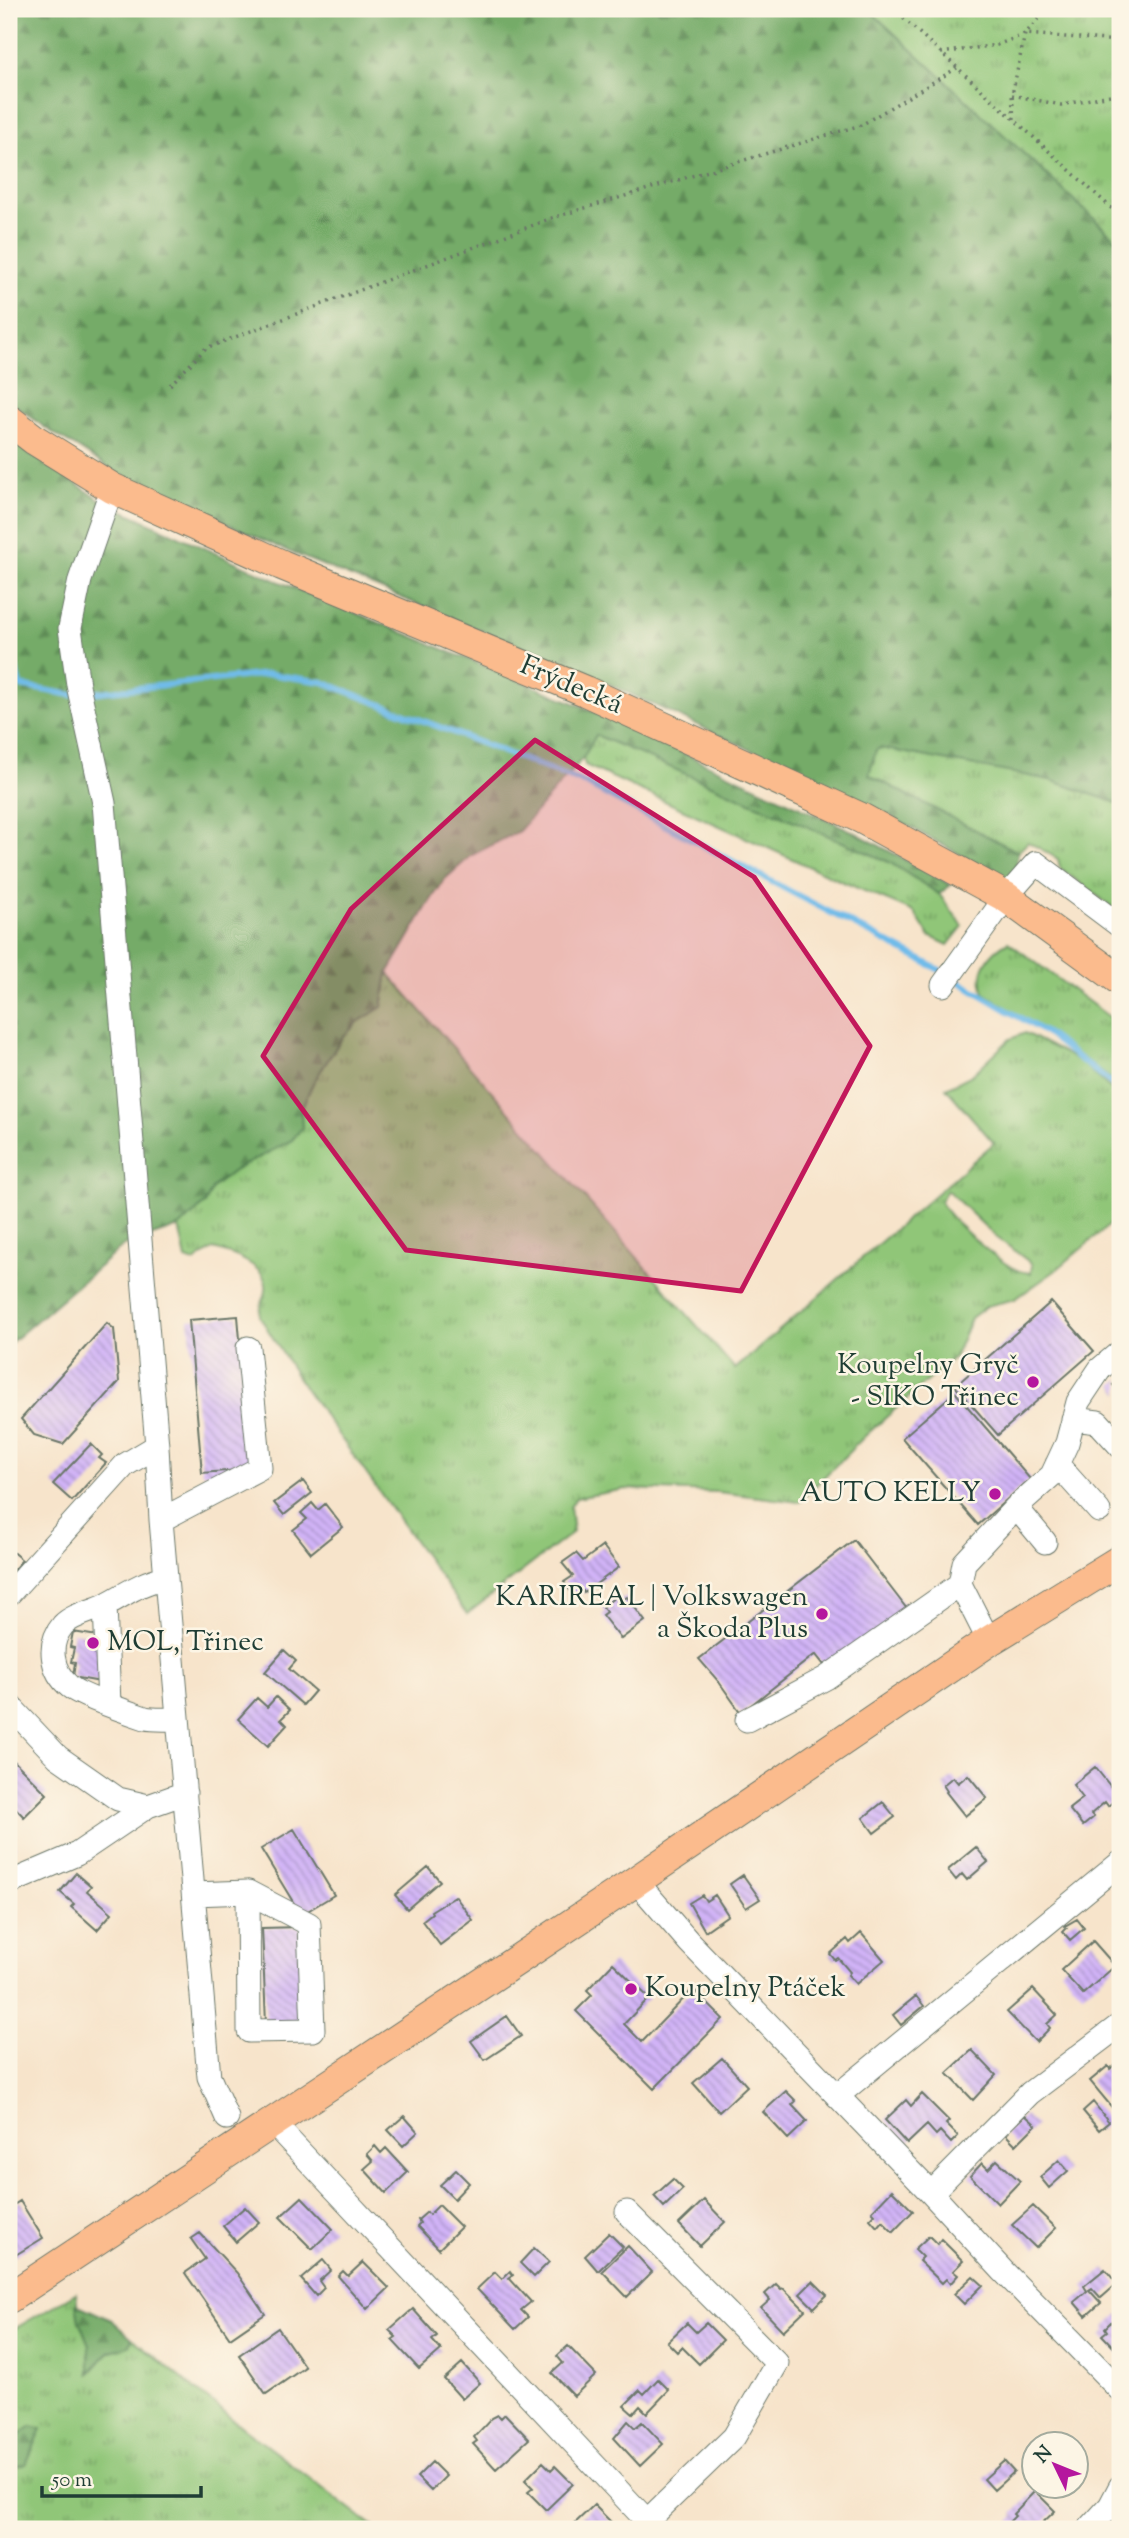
<svg xmlns="http://www.w3.org/2000/svg" width="1129" height="2538" font-family="'Sorts Mill Goudy',serif">
	<style>
		.grass { fill: url(#grass-tufts); stroke: #588256; stroke-width: 2; fill-rule: evenodd }
		.forest { fill: url(#forest-firs); stroke: #4a744e; stroke-width: 2 }
		.lines { fill: none; stroke-linecap: round; stroke-linejoin: round }
		.stream { stroke: #70bbe9; stroke-width: 6 }
		.building { fill: url(#building-back-hatch) }
		.minor-casing { stroke: #6b7769; stroke-width: 25 }
		.major-casing { stroke: #6b7769; stroke-width: 32 }
		.path { stroke: #6b7769; stroke-width: 3.5; stroke-dasharray: 2 5; stroke-linecap: butt }
		.minor { stroke: #fff; stroke-width: 23 }
		.major { stroke: #fbbb8d; stroke-width: 30 }
		.marked { fill: #c2185b; fill-opacity: 0.2; stroke: #c2185b; stroke-width: 5; stroke-linejoin: round }
		.poi-dot { fill: #b5179e; stroke: #fcf5e5; stroke-width: 2.5 }
		.labels { text-anchor: middle; dominant-baseline: central; stroke-width: 5; stroke-linejoin: round; paint-order: stroke }
		.street-label { font-size: 28px; fill: #1f3d34; stroke: #fcf5e5 }
		.poi-label { font-size: 28px; fill: #1f3d34; stroke: #fcf5e5; text-anchor: end }
	</style>
	<defs>
		<pattern id="grass-tufts" width="24" height="20" patternUnits="userSpaceOnUse" patternTransform="scale(1.75)"><rect width="24" height="20" fill="#90c678"/><path d="M3 7l-1-3M5 7V3M7 7l1-3M15 17l-1-3M17 17v-4M19 17l1-3" fill="none" stroke="#75a263"/></pattern>
		<pattern id="forest-firs" width="22" height="20" patternUnits="userSpaceOnUse" patternTransform="scale(1.75)"><rect width="22" height="20" fill="#74ab68"/><path d="M5 1l3.5 6h-7zM16 11l3.5 6h-7z" fill="#5f8c56"/></pattern>
		<pattern id="building-back-hatch" width="6" height="6" patternUnits="userSpaceOnUse" patternTransform="scale(1.75)"><rect width="6" height="6" fill="#d1b3f7"/><path d="M-1 5l2 2M0 0l6 6M5-1l2 2" fill="none" stroke="#a993c9"/></pattern>
	</defs>
	<rect width="100%" height="100%" fill="#fcf5e5"/>
	<filter id="ink" filterUnits="userSpaceOnUse"><feTurbulence type="fractalNoise" baseFrequency=".0143" numOctaves="2"/><feDisplacementMap in="SourceGraphic" scale="14" xChannelSelector="R" yChannelSelector="G"/><feConvolveMatrix kernelMatrix="1 2 1 2 8 2 1 2 1" color-interpolation-filters="sRGB"/></filter>
	<filter id="wash" filterUnits="userSpaceOnUse"><feTurbulence type="fractalNoise" baseFrequency=".00686" numOctaves="4" result="noise"/><feDisplacementMap in="SourceGraphic" scale="28" xChannelSelector="R" yChannelSelector="G"/><feGaussianBlur stdDeviation="1.57" result="paint"/><feColorMatrix in="noise" values="0 0 0 0 0 0 0 0 0 0 0 0 0 0 0 0 0 1.4 0 .05"/><feComposite in="paint" operator="in"/></filter>
	<g filter="url(#wash)">
		<rect width="100%" height="100%" fill="#f7e4cb"/>
		<path class="grass" d="M868,9H1120V243Z
			M596,735L889,862L939,894L963,926L948,945L929,936L914,912L841,881L585,765L583,758Z
			M880,748L1050,780L1120,804V913L1060,868L1058,859L1028,842L1018,852L869,775L876,750Z
			M1008,942L1120,1025V1086L1057,1040L984,993C976,971 989,952 1008,942Z
			M388,973L735,1369L994,1143L946,1088L972,1075L1010,1039L1025,1033L1080,1061L1120,1097V1216L1055,1271L1015,1299L987,1306L971,1318L955,1356L865,1436L799,1502L718,1492L626,1489L576,1498L570,1507L573,1532L467,1614L297,1377L260,1317C259,1306 265,1300 266,1290C269,1266 231,1253 213,1249L194,1262L186,1259L179,1227L205,1204L213,1187L235,1170L292,1140L301,1128V1109L313,1083L342,1038L358,1022L382,1007ZM947,1190L995,1236L1032,1264L1031,1273C1025,1272 1020,1272 1015,1269C994,1258 950,1221 940,1201Z
			M76,2293L79,2320L89,2345L90,2373L110,2351L129,2346L132,2338L242,2427L376,2529H9V2460L16,2467L13,2440L9,2446V2332Z"/>
		<path class="forest" d="M9,9H868L1120,243V804L1050,780L880,748L876,750L869,775L1018,852L1014,884L868,804L592,676L288,551L119,474L44,427L9,400Z
			M9,440L104,502L275,580L579,705L854,832L951,885L939,894L889,862L596,735L583,758L519,831L472,855L445,879L429,903L388,973L382,1007L358,1022L342,1038L313,1083L301,1109L302,1128L292,1140L235,1170L213,1187L205,1204L179,1227L123,1246L9,1344Z
			M76,2304L112,2320L132,2338L129,2346L110,2351L89,2373V2345L79,2320Z
			M32,2426L42,2429L26,2464L16,2467L9,2460C9,2439 15,2438 32,2426Z"/>
		<g class="lines">
			<path class="stream" d="M9,644L20,686L72,695L269,674L323,682L584,783L938,969L1046,1033L1120,1090"/>
		</g>
		<g id="blocks">
			<path class="building" d="M1051,1302L1094,1351L998,1435L955,1386Z
				M238,1316L251,1469L202,1473L189,1320Z
				M107,1323L114,1329L119,1382L63,1444L34,1435L21,1419Z
				M1120,1379V1394L1113,1385Z
				M955,1392L1030,1479L978,1525L902,1438Z
				M91,1444L102,1455L99,1458L106,1463L72,1501L53,1484Z
				M303,1481L312,1493L284,1515L274,1503Z
				M312,1503L318,1510L325,1504L343,1527L311,1553L293,1530L307,1519L301,1513Z
				M854,1540L907,1609L828,1670L816,1655L813,1656L741,1713L719,1682L699,1659Z
				M603,1546L619,1567L584,1593L583,1591L575,1597L564,1582L573,1576L562,1563L576,1553L583,1561Z
				M9,1549L22,1560L9,1575Z
				M618,1595L622,1600L627,1597L645,1621L621,1639L602,1615L606,1612L602,1607Z
				M73,1632L110,1638L111,1684L73,1677L75,1663L71,1662L74,1648L70,1647Z
				M284,1650L296,1661L289,1669L315,1691L303,1705L265,1672Z
				M276,1697L290,1710L281,1719L287,1725L268,1746L238,1719L257,1698L267,1707Z
				M9,1756L47,1794L24,1817L9,1801Z
				M1095,1767L1119,1797L1108,1806L1105,1802L1091,1814L1094,1817L1083,1826L1069,1809L1083,1798L1073,1785Z
				M968,1775L987,1798L965,1816L946,1792L947,1791L943,1785L953,1777L958,1783Z
				M883,1802L895,1817L874,1833L863,1818Z
				M294,1829L334,1895L301,1915L261,1849Z
				M9,1836L16,1847L9,1852Z
				M976,1847L988,1862L967,1880L962,1874L956,1880L948,1870Z
				M428,1867L440,1881L407,1909L395,1895Z
				M76,1873L91,1886L87,1891L112,1913L97,1930L71,1907L74,1904L60,1892Z
				M743,1875L760,1899L746,1908L730,1884Z
				M702,1895L706,1901L715,1895L728,1915L705,1931L689,1903Z
				M455,1896L473,1920L440,1945L422,1921L432,1913L431,1911Z
				M1077,1919L1084,1928L1070,1940L1063,1932L1067,1928L1065,1926Z
				M300,1927L304,2022L266,2023L262,1928Z
				M861,1933L884,1960L856,1984L848,1975L850,1972L838,1958L835,1960L830,1954L847,1939L850,1943Z
				M1093,1941L1115,1966L1083,1994L1061,1970Z
				M613,1963L649,1998L624,2024L642,2042L693,1989L723,2019L654,2089L576,2011L592,1995L587,1990Z
				M1033,1989L1057,2015L1047,2024L1050,2028L1036,2042L1007,2012Z
				M916,1996L924,2006L901,2025L893,2015Z
				M507,2016L521,2036L485,2060L471,2041Z
				M972,2050L996,2075L973,2100L947,2073Z
				M722,2058L747,2086L719,2112L693,2083Z
				M1118,2062L1120,2107L1115,2111L1090,2081L1108,2066L1110,2069Z
				M786,2091L796,2101L792,2105L807,2121L788,2139L763,2112Z
				M922,2094L949,2121L946,2124L958,2136L951,2143L940,2131L936,2135L927,2125L907,2144L885,2120L906,2100L911,2106Z
				M1093,2102L1109,2122L1099,2130L1083,2111Z
				M1025,2115L1036,2125L1016,2145L1005,2134Z
				M404,2116L418,2132L403,2146L388,2130Z
				M375,2146L381,2153L386,2148L408,2172L386,2193L364,2169L373,2161L367,2154Z
				M997,2160L1020,2181L998,2204L970,2176L982,2163L988,2169Z
				M1059,2160L1068,2171L1049,2188L1040,2177Z
				M456,2170L469,2183L454,2199L440,2185Z
				M673,2179L683,2189L664,2207L654,2196Z
				M892,2190L913,2211L893,2232L882,2221L877,2227L870,2219L875,2214L872,2211Z
				M302,2197L333,2229L312,2249L280,2217Z
				M704,2200L725,2222L700,2246L679,2224Z
				M20,2201L43,2238L9,2259V2208Z
				M439,2205L461,2227L439,2249L417,2226L420,2223L418,2220L427,2212L429,2215Z
				M1033,2206L1056,2228L1036,2248L1012,2225Z
				M245,2207L259,2222L236,2242L223,2226Z
				M200,2233L237,2273L265,2314L230,2338L185,2273L205,2259L191,2239Z
				M609,2233L623,2247L598,2271L585,2256Z
				M929,2236L937,2244L941,2239L963,2261L953,2271L958,2275L950,2284L946,2279L942,2283L919,2261L923,2257L915,2249Z
				M628,2246L652,2272L627,2297L602,2271Z
				M534,2248L549,2262L534,2277L520,2263Z
				M323,2260L331,2270L319,2281L324,2288L316,2296L301,2279Z
				M363,2262L389,2288L367,2309L338,2276L343,2271L348,2276Z
				M1105,2269L1117,2284L1101,2298L1092,2288L1089,2290L1101,2303L1086,2316L1074,2302L1087,2291L1084,2286Z
				M510,2271L513,2275L509,2278L531,2302L521,2310L528,2317L515,2329L477,2289L495,2272L502,2279Z
				M973,2276L983,2285L964,2304L954,2294Z
				M813,2281L827,2295L814,2308L800,2294Z
				M776,2284L781,2289L783,2288L805,2310L783,2331L761,2308L770,2300L765,2294Z
				M413,2309L437,2336L432,2340L441,2350L419,2369L392,2340L396,2337L389,2330Z
				M1120,2313V2354L1102,2335L1107,2331L1105,2328Z
				M687,2323L696,2332L706,2323L723,2340L699,2364L682,2347L677,2352L667,2342Z
				M278,2328L305,2367L266,2394L239,2355Z
				M568,2346L596,2375L574,2396L552,2373L563,2363L557,2356Z
				M462,2363L480,2383L462,2399L444,2379Z
				M658,2379L669,2390L647,2413L640,2406L633,2414L624,2406L640,2390L644,2394Z
				M505,2414L529,2439L496,2469L473,2444L477,2441L474,2437L492,2418L498,2415L501,2418Z
				M628,2421L635,2428L642,2422L663,2444L640,2466L614,2438Z
				M1004,2461L1014,2472L994,2490L984,2479Z
				M432,2462L446,2476L431,2491L417,2477Z
				M543,2462L551,2470L555,2466L573,2484L546,2510L528,2492L533,2488L525,2480Z
				M1035,2491L1055,2511L1036,2529H1028L1023,2524L1018,2529L1010,2521L1015,2516L1013,2514Z
				M594,2505L614,2525L610,2529H575L572,2526Z"/>
		</g>
	</g>
	<g filter="url(#ink)">
		<use href="#blocks" fill-opacity="0" stroke="#6b7769" stroke-width="2"/>
		<g class="lines">
			<defs>
				<path id="minor" d="M112,488L80,580L70,628L78,685L104,803L157,1446L161,1520L209,2077L227,2118
					M943,985L1006,897L1036,863L1120,926
					M1073,1419L1098,1422L1120,1446
					M1057,1464L1099,1511
					M1016,1507L1045,1542
					M161,1520L260,1468L248,1348
					M166,1577C138,1584 131,1591 107,1604C95,1611 73,1614 63,1625C47,1644 51,1671 70,1687C81,1696 130,1713 145,1718C155,1720 167,1719 178,1719
					M9,1594L125,1465L157,1446
					M105,1605L109,1704
					M989,1641L960,1584L964,1563L1016,1507L1052,1475L1067,1443L1078,1402L1100,1369L1120,1352
					M9,1705L58,1757L118,1799L148,1806
					M747,1720L826,1678L960,1584
					M636,1881L689,1942L931,2193L1003,2271L1120,2390
					M9,1883L77,1854L148,1806L185,1793
					M194,1894L248,1892L249,2031L313,2030L309,1924L248,1892
					M837,2096L1120,1863
					M273,2123L647,2521L734,2437L777,2363L627,2212
					M931,2193L1030,2093L1120,2025
					M1089,2529L1110,2506L1120,2487"/>
				<path id="major" d="M9,420L35,440L112,488L282,565L585,691L861,818L1006,897L1120,980
					M9,2298L636,1881L989,1641L1120,1560"/>
			</defs>
			<use href="#minor" class="minor-casing"/>
			<use href="#major" class="major-casing"/>
			<path class="path" d="M893,9L1120,216
				M941,53L997,45L1025,34L1120,41
				M1012,95L1061,105L1115,94L1120,89
				M1014,119L1012,95L1025,34L1047,9
				M170,385L206,348L552,218L861,125L957,68"/>
			<use href="#minor" class="minor"/>
			<use href="#major" class="major"/>
		</g>
	</g>
	<path class="marked" d="M535,740L754,877L870,1046L741,1291L406,1250L263,1056L351,909Z"/>
	<g class="poi-dot">
		<circle cx="1033" cy="1382" r="7"/>
		<circle cx="995" cy="1494" r="7"/>
		<circle cx="822" cy="1614" r="7"/>
		<circle cx="93" cy="1643" r="7"/>
		<circle cx="631" cy="1989" r="7"/>
	</g>
	<g class="labels">
		<g class="street-label">
			<text transform="translate(571 686) rotate(23)">Frýdecká</text>
		</g>
		<g class="poi-label">
			<text x="1019" y="1366">Koupelny Gryč<tspan x="1019" dy="32">- SIKO Třinec</tspan></text>
			<text x="981" y="1494">AUTO KELLY</text>
			<text x="808" y="1598">KARIREAL | Volkswagen<tspan x="808" dy="32">a Škoda Plus</tspan></text>
			<text x="107" y="1643" text-anchor="start">MOL, Třinec</text>
			<text x="645" y="1989" text-anchor="start">Koupelny Ptáček</text>
		</g>
	</g>
	<rect width="1129" height="2538" fill="none" stroke="#fcf5e5" stroke-width="35"/>
	<g transform="translate(1055 2465) rotate(313)"><circle r="33" fill="#fcf5e5" stroke="#a4ab9e" stroke-width="2"/>
	<path d="M0-5L12 26L0 18L-12 26Z" fill="#b5179e"/>
	<text y="-10" font-size="19" font-weight="bold" text-anchor="middle" fill="#1f3d34">N</text>
	</g>
	<path d="M42 2486v10h159v-10" fill="none" stroke="#1f3d34" stroke-width="3.5"/>
	<text x="52" y="2486" font-size="21" fill="#1f3d34" stroke="#fcf5e5" stroke-width="5" paint-order="stroke">50 m</text>
</svg>
